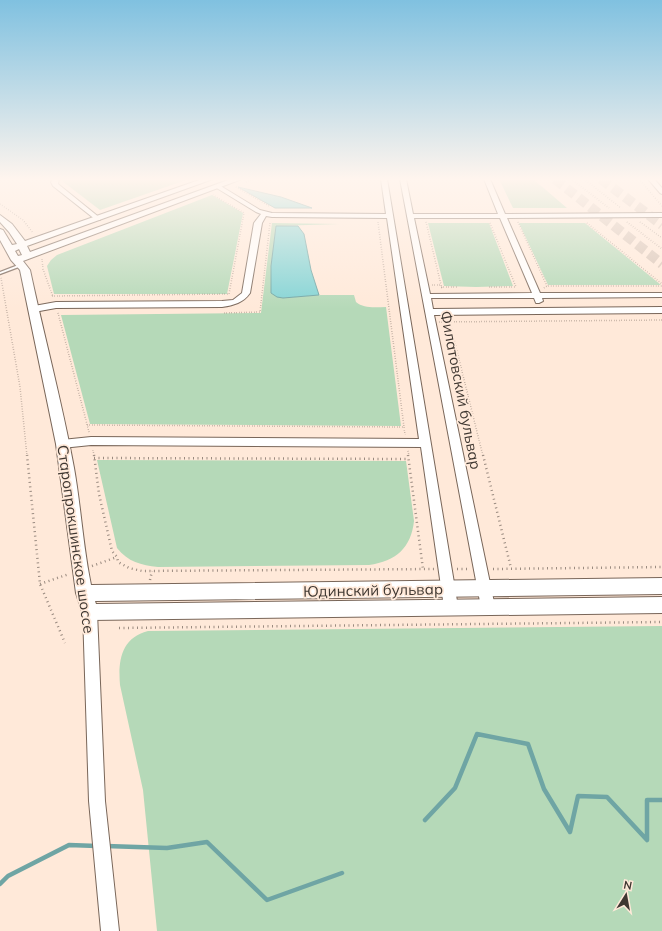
<svg xmlns="http://www.w3.org/2000/svg" width="662" height="931" font-family="Mulish,sans-serif">
	<style>
		.green { fill: #b5d9b8 }
		.water { fill: #84d4d5; stroke: #6fa5a4 }
		.lines { fill: none; stroke-linecap: round; stroke-linejoin: round }
		.stream { stroke: #6fa5a4; stroke-width: 4.5 }
		.secondary-tunnel { stroke: #d9c5b7; stroke-width: 10; stroke-dasharray: 10 5; stroke-linecap: butt }
		.service-casing { stroke: #796659; stroke-width: 2.5 }
		.minor-casing { stroke: #796659; stroke-width: 2 }
		.tertiary-casing { stroke: #796659; stroke-width: 2 }
		.path-far1 { stroke: #9a8b80; stroke-width: 1.5; stroke-dasharray: 0.5 2; stroke-linecap: butt }
		.path { stroke: #9a8b80; stroke-width: 2.5; stroke-dasharray: 1 3.5; stroke-linecap: butt }
		.service { fill: #fff; fill-rule: evenodd }
		.minor { fill: #fff; fill-rule: evenodd }
		.tertiary { fill: #fff; fill-rule: evenodd }
		.labels { text-anchor: middle; dominant-baseline: central; stroke-width: 3.5; stroke-linejoin: round; paint-order: stroke }
		.street-label { font-size: 15px; fill: #3f3731; stroke: #ffe9d9 }
	</style>
	<rect width="100%" height="100%" fill="#ffe9d9"/>
	<path class="green" d="M65,179H184L186,180L100,210L62,181Z
		M499,179H533L567,208H513Z
		M212,195L243,213L227,294H54L47,266L51,260L57,255Z
		M272,223L339,224L276,226L271,266V293L283,298L321,295H354L356,302C364,309 376,307 386,307L401,426L90,424L61,315L261,313Z
		M428,223H489L513,286L476,287L444,286Z
		M519,223H585L661,285H548Z
		M97,460L406,461L414,521C411,548 396,561 369,565L158,567C141,565 128,562 117,548Z
		M662,626V931H157L143,790L120,685C118,661 121,638 148,631Z"/>
	<path class="water" d="M238,187L281,197L312,208H275Z
		M276,226H298L304,234L311,270L319,295L283,298L277,297L271,293V266Z"/>
	<g class="lines">
		<path class="stream" d="M425,820L455,788L477,734L528,744L544,789L570,832L578,796L607,797L647,840V800H662
			M106,846L167,848L207,842L267,900L342,873
			M0,884L8,876L69,845L97,846"/>
		<path class="secondary-tunnel" d="M555,179L662,264
			M601,179L662,225"/>
		<defs>
			<path id="service" d="M21,264L24,265L0,274V272Z"/>
			<path id="minor" d="M53,179H59L58,184L100,218V220H96L53,186L51,182Z
				M381,179H387L458,607L456,611L451,613L446,611L444,607L421,447L91,445L62,448L58,447L57,444L58,441L62,440L91,437L419,439L387,218L272,217L266,216L262,223L250,293C243,303 234,305 222,307L56,308L34,312L30,309L34,306L56,302L222,301L233,300L242,293L254,223L261,214L256,212L215,187V185H219L260,210L272,213L386,214Z
				M400,179H406L413,214H498L484,179H490L505,214L662,213V217L507,218L540,293H662V297L542,298L543,301L539,303H536L534,298H431L433,309L662,307V313L434,315L495,607L493,611L488,613L483,611L481,607ZM414,218H500L532,293L430,294Z
				M648,179H654L662,188V194L660,193Z
				M90,606L95,607L97,612L105,801L119,931H101L89,801L83,612L85,607Z"/>
			<path id="tertiary" d="M202,179H213L27,246L30,252L231,179H242L23,261L30,270C44,336 62,402 74,468C81,507 83,547 91,585L662,578V594L95,601L96,604L662,597V613L90,620L84,618L76,593L56,444L20,270L11,260L0,240V229L3,230L12,245L17,244L9,232L0,222V215L12,224L25,241ZM19,249L22,255L18,256L15,251Z"/>
		</defs>
		<use href="#service" class="service-casing"/>
		<use href="#minor" class="minor-casing"/>
		<use href="#tertiary" class="tertiary-casing"/>
		<path class="path-far1" d="M571,179L609,208
			M584,179L621,208
			M639,179L662,206
			M246,182L254,179
			M236,187L269,206
			M0,204L23,220L33,233
			M378,222L404,427
			M426,222L442,289
			M518,222L547,286
			M627,222L662,249
			M640,222L662,238
			M490,223L516,287
			M587,223L662,284
			M42,259L43,269L53,297
			M1,278L20,387L27,456
			M432,285H441
			M441,287H458
			M489,287H516
			M544,288L547,286H662
			M52,296L229,294L244,213L213,195
			M58,313L89,432
			M224,313L260,312L270,223H272
			M449,319L483,456
			M439,322L662,320
			M87,425L404,427L405,435
			M93,450L94,456
			M408,451L409,456"/>
		<path class="path" d="M27,455L40,584L65,643
			M94,455L99,494L112,551L117,557L118,562L129,568L142,571L434,569
			M408,455L423,569
			M483,455L511,568
			M94,458L409,459
			M92,566L117,557
			M457,569H468
			M493,569L662,567
			M150,580L152,571
			M40,584L69,574
			M119,628L662,622"/>
		<use href="#service" class="service"/>
		<use href="#minor" class="minor"/>
		<use href="#tertiary" class="tertiary"/>
	</g>
	<linearGradient id="sky" x2="0" y2="1"><stop stop-color="#80c1e0"/><stop offset="0.58" stop-color="#fff5ee"/><stop offset="1" stop-color="#fff5ee" stop-opacity="0"/></linearGradient>
	<rect width="662" height="309" fill="url(#sky)"/>
	<g class="labels">
		<g class="street-label">
			<text transform="translate(461 390) rotate(79)">Филатовский бульвар</text>
			<text transform="translate(76 539) rotate(82)">Старопрокшинское шоссе</text>
			<text transform="translate(373 590) rotate(-1)">Юдинский бульвар</text>
		</g>
	</g>
	<g transform="translate(626 895) rotate(11)" stroke="#ffe9d9" stroke-width="3" paint-order="stroke">
	<path d="M0-3L7 15L0 10L-7 15Z" fill="#3f3731"/>
	<text y="-6" font-size="11" font-weight="bold" text-anchor="middle" fill="#3f3731">N</text>
	</g>
</svg>
